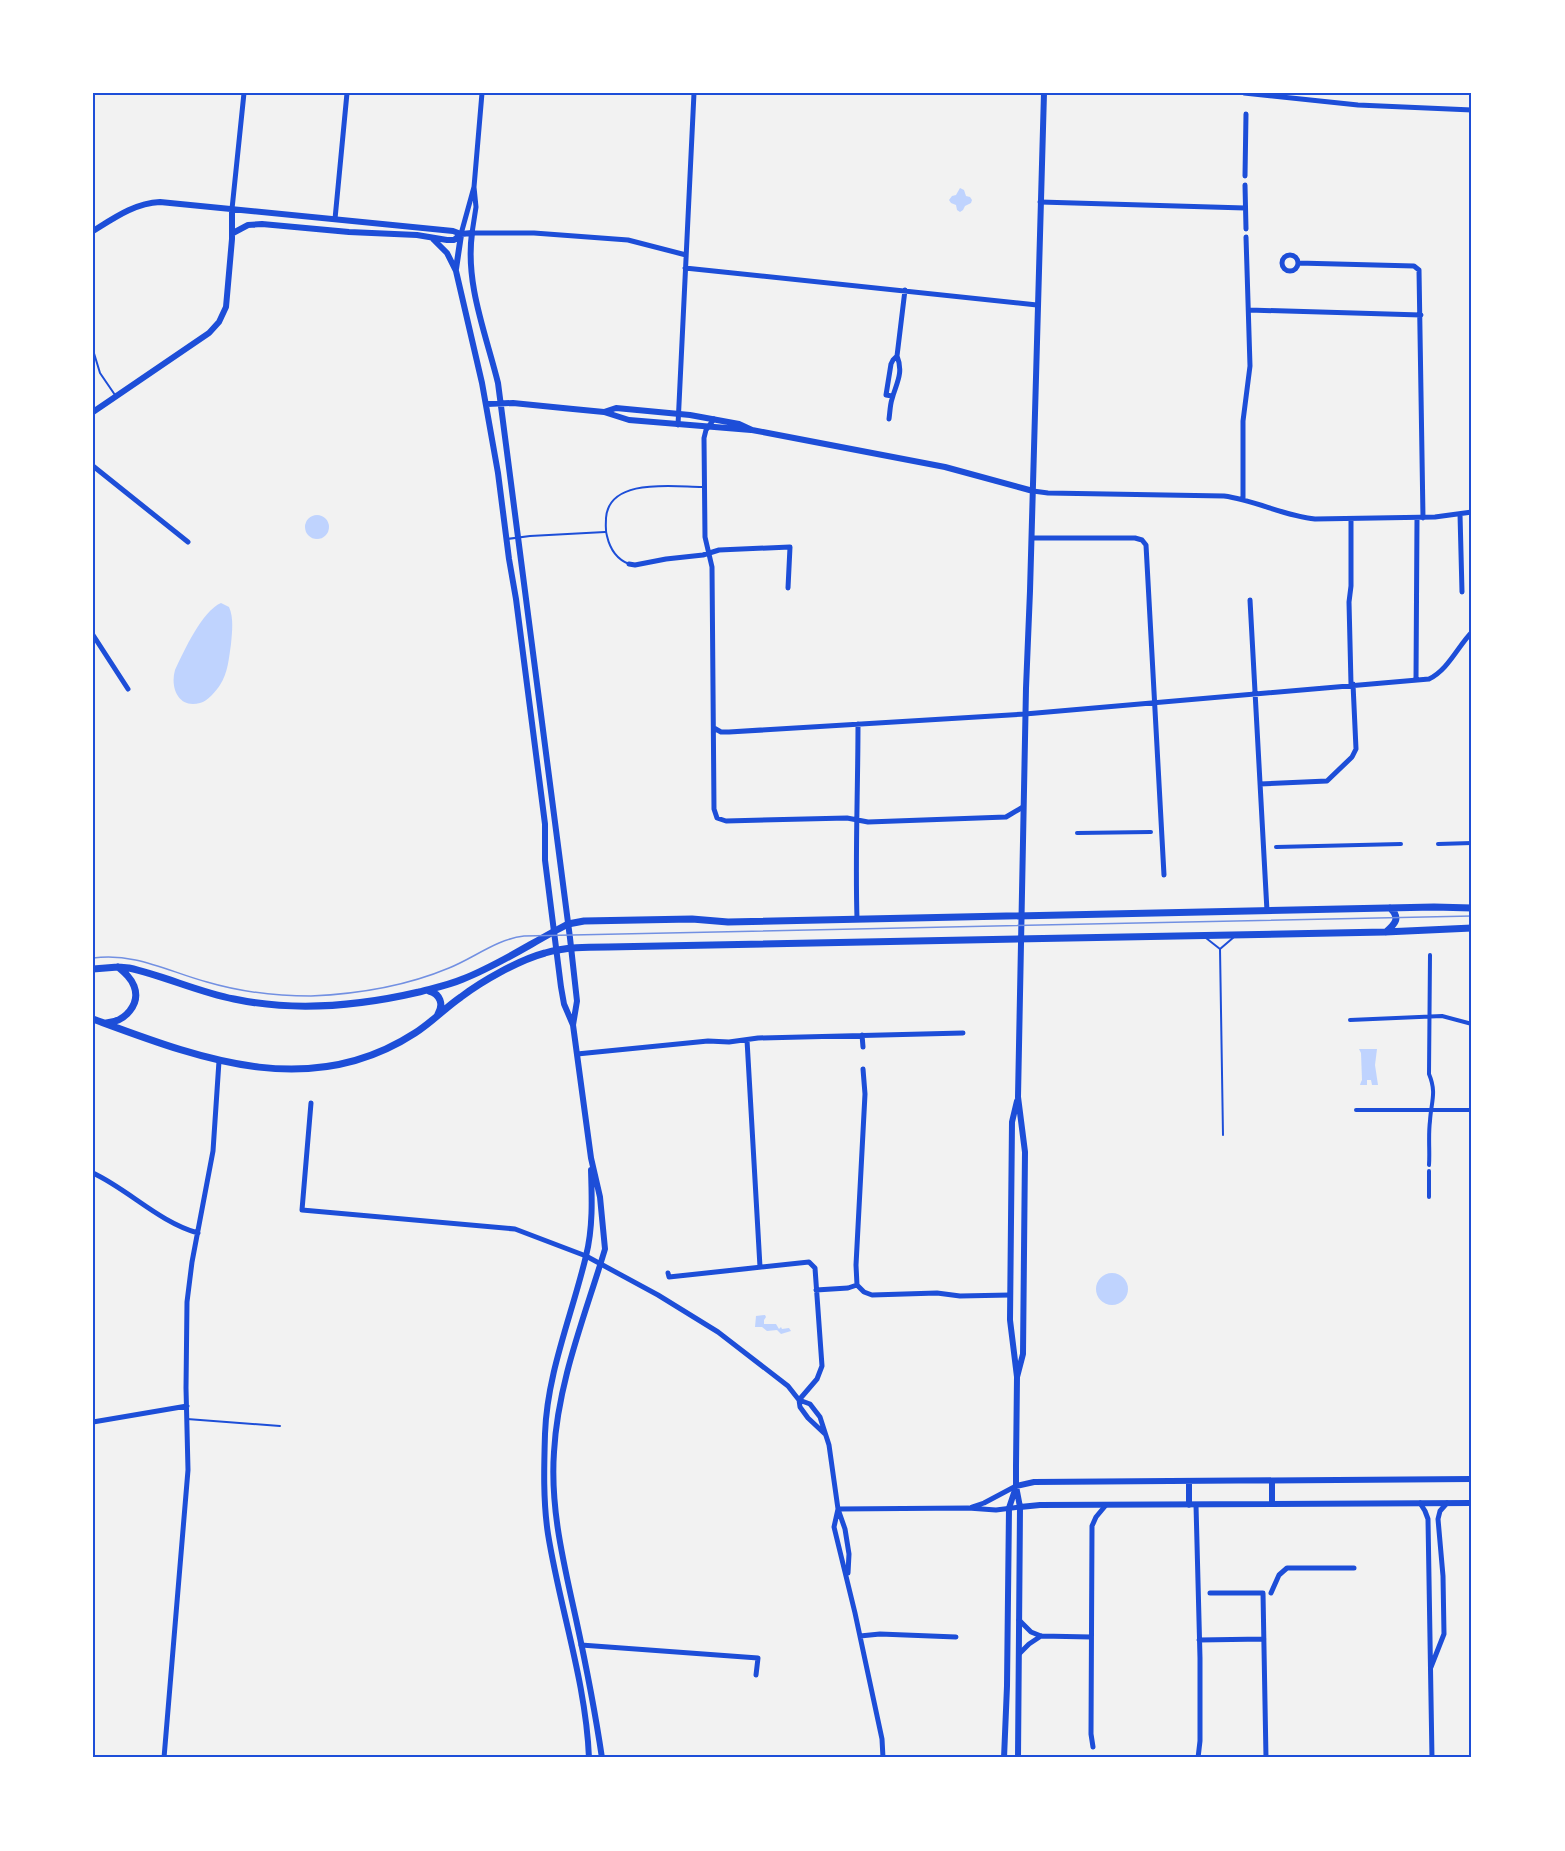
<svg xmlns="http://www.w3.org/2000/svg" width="1565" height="1851" font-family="Roboto,sans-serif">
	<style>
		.water { fill: #bfd3fe }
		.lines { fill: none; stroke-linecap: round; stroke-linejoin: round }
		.service { stroke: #1d4ed8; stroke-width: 2 }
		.pedestrian { stroke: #1d4ed8; stroke-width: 4 }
		.minor { stroke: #1d4ed8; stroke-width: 5 }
		.tertiary { stroke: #1d4ed8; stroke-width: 6 }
		.secondary { stroke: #1d4ed8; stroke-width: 7 }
		.tram { stroke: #7290e2; stroke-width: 1.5 }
		.neatline { fill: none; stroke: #1d4ed8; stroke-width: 2 }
	</style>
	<rect width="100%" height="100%" fill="#f2f2f2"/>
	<path class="water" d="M960,188L964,190L966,196L970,197L972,200L971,203L965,206L963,210L960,212L957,210L956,205L951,203L949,200L952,196L956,195Z
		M305 527a12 12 0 1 1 24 0a12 12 0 1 1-24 0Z
		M221,603L229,607C234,618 232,632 231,644C229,657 228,673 220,685C216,691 208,701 200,703C178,709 170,687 175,670C184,651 202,611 221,603Z
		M1359,1049H1377L1375,1065L1378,1085H1372L1371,1080H1367V1085H1360L1361,1082L1362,1080L1361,1053Z
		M1096 1289a16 16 0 1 1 32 0a16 16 0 1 1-32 0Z
		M765,1315L766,1317L764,1320V1324H776L779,1329L781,1327L782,1329L789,1328L791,1331L781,1334L777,1330L767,1331L762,1327H755L756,1316Z"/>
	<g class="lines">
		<path class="service" d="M93,350L100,373L115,395
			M507,539L530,536L605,532
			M629,564C616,559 610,549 607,536C605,530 606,524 606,518C609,477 674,487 702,487
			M1206,938L1220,949L1223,1135
			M1220,949L1234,937
			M187,1419L280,1426"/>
		<path class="pedestrian" d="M1077,833L1151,832
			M1438,844L1472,843
			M1276,847L1401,844
			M1350,1020L1442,1016L1472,1024
			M1356,1110H1472
			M1429,1165C1430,1151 1428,1136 1430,1121C1431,1102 1437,1093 1429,1074L1430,955
			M1429,1197V1171"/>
		<path class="minor" d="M1244,93L1358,105L1472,110
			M1245,176L1246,114
			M1245,185L1246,229
			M474,187L476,207L472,233H534L628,240L686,255
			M1040,202L1245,208
			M232,209L244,93
			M335,219L347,93
			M461,234L474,187L482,93
			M1282 263a8 8 0 1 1 16 0a8 8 0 1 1-16 0Z
			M1298,263L1414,266L1419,270L1423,518
			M685,268L1037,305
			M1249,310L1421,315
			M897,356L905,290
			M714,419L706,430L704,438L705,537L712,567L714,809L717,818L726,821L847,818L868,822L1006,817L1023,807
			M889,419C890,412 890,405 892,399C896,384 904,373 897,356L893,360L891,364L886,395L892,396
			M678,425L694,93
			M93,466L188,542
			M1033,491L1048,493L1224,496C1255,500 1284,516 1315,519L1435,517L1472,512
			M1243,499V421L1250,366L1246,237
			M1460,514L1462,592
			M1351,519V586L1349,602L1351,684
			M1032,538H1135L1142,540L1146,545L1164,875
			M629,564L635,565L666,559L703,555L719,550L790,547L788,588
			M1250,600L1267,911
			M93,635L128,689
			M1416,679L1417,518
			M714,728L721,732H729L1025,714L1429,679C1448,670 1458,646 1472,632
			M1260,784L1327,781L1352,757L1356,749L1353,684
			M857,919C855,854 858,789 858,724
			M862,1035L863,1047
			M747,1040L760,1267
			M577,1054L708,1041L729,1042L758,1038L963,1033
			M311,1103L302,1210L515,1229L586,1256L658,1295L718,1332L788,1386L799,1400L800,1407L808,1418L825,1434
			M93,1173C129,1190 159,1222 198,1233
			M668,1273L669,1277L809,1262L815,1268L822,1366L817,1379L799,1400
			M857,1285L856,1265L865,1094L863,1069
			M857,1285L864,1292L872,1295L937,1293L960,1296L1010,1295
			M816,1290L848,1288L857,1285
			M799,1400L810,1404L820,1417L829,1445L838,1509L845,1529L849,1554L848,1573
			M93,1422L187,1406
			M1420,1503L1425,1511L1428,1519L1432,1758
			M1196,1505L1200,1658V1741L1198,1758
			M972,1507L984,1503L1016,1486
			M838,1509L834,1527L855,1613L882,1739L883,1758
			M838,1509L968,1508L996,1510L1020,1507
			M1210,1593H1263L1266,1758
			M1271,1593L1279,1575L1287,1568H1354
			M1019,1620L1031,1632L1041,1636L1091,1637
			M860,1636L880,1634L956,1637
			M1199,1640L1264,1639
			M581,1645L758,1658L756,1675
			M1019,1654L1029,1644L1041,1636
			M1431,1667L1444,1634L1443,1576L1438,1519L1440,1511L1447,1503
			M1093,1747L1091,1734L1092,1526L1096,1517L1106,1505
			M164,1758L188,1470L186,1388L187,1302L192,1262L213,1151L219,1061"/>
		<path class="tertiary" d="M93,231C114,218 135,203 160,202L453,231L461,234
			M233,233L248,225L262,224L349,232L417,235L447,240H454L461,234L472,233C465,284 486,334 498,383L570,938L577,1001L573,1025
			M432,238L447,253L456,271L482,383L498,473L509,559L516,599L545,824V860L561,987L564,1004L573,1025L591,1158L600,1197L605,1249C585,1316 558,1381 554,1452C550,1509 564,1564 576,1619C586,1665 595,1711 602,1758
			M456,269L461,235
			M487,404L513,403L573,409L604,412L629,420L751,430
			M93,412L209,333L219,322L226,307L232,239V209
			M604,412L616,408L690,415L739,424L752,430L945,467L1033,491
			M1017,1101L1012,1122L1010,1320L1017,1377L1016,1466V1486L1020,1507L1018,1758
			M1017,1377L1023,1354L1025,1152L1018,1097L1026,688L1030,591L1044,93
			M1272,1481V1504
			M1016,1486L1034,1482L1472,1479
			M1189,1505V1482
			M1020,1507L1040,1505L1472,1503
			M589,1758C586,1682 560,1609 548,1534C543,1501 544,1467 545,1434C547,1373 572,1315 586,1256C593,1228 592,1199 591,1170
			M1004,1758L1007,1686L1009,1508L1016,1487"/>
		<path class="secondary" d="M1386,932C1395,924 1401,918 1390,908
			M93,969L118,967L129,968C165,976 198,992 234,999C295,1012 359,1006 419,992C434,988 449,985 463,979C499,965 533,942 568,924L584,921L692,919L728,922L1434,907L1472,908
			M429,991C440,994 444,1004 438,1014
			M93,1019C199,1058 309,1102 415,1033C431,1023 445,1008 461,997C482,981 519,960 545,953C565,947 587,947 608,947L1385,932L1472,928
			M106,1023C125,1022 141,1004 134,986C131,978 125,973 118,967"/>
		<path class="tram" d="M93,958C135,952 169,972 207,982C241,992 277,996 311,996C358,994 406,986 449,968C474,958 497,939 524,936L1472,916"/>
	</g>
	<rect width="1565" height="1851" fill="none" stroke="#ffffff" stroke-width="189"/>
	<rect x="94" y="94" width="1376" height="1662" class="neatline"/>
</svg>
